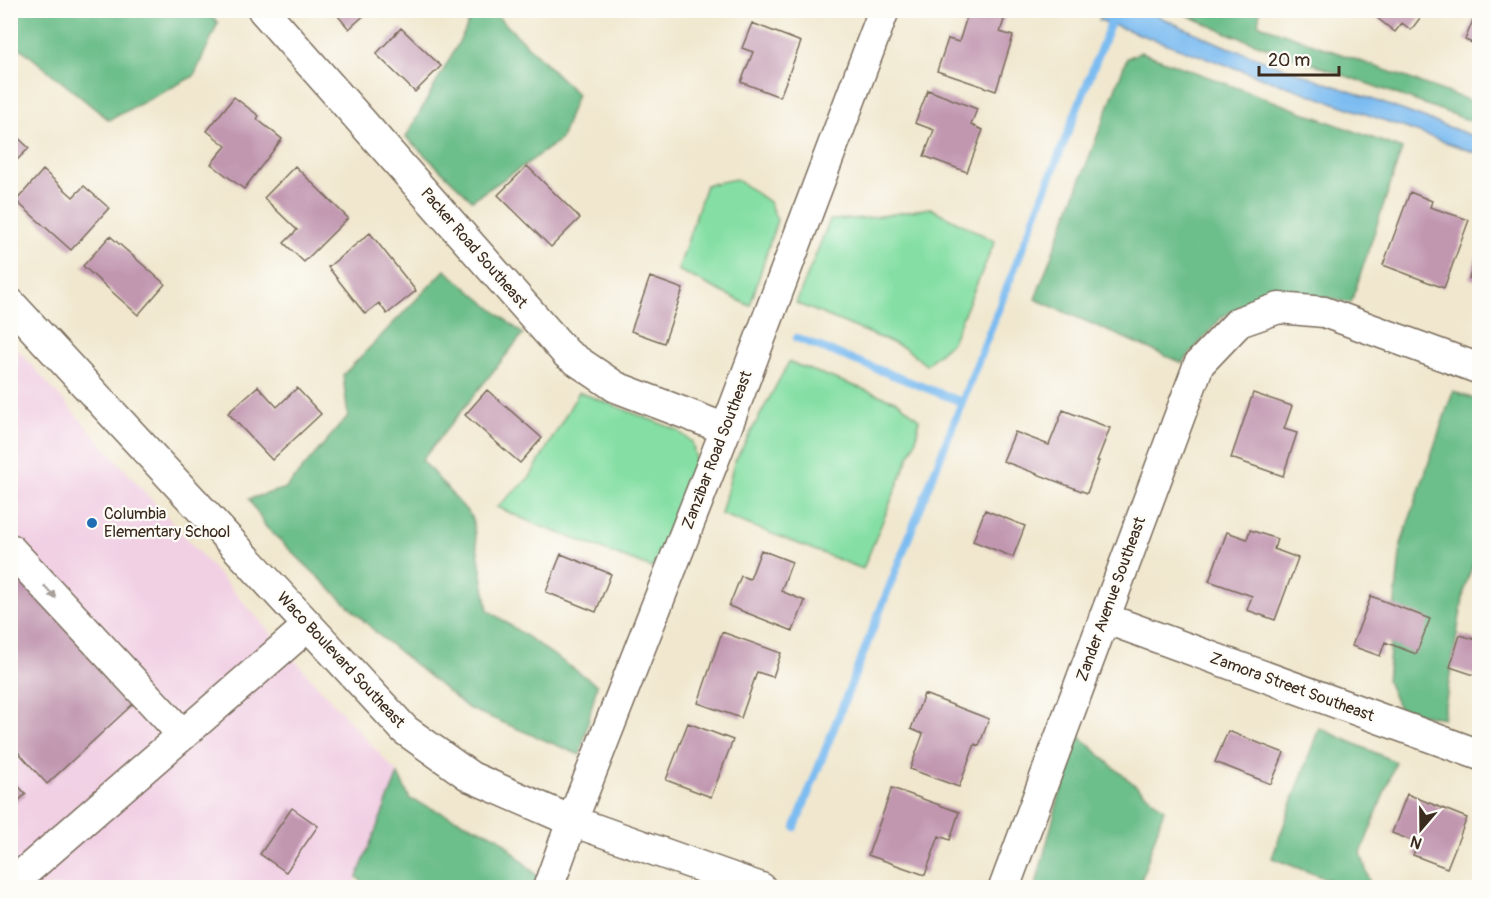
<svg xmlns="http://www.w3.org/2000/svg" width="1490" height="898" font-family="Pangolin,sans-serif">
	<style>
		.built { fill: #f1d0e4 }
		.green { fill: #85dfa4; stroke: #608461; stroke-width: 1.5 }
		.forest { fill: #6cbe8a; stroke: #547454; stroke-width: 1.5 }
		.water { fill: #7cbcf1; stroke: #5c7388; stroke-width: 1.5 }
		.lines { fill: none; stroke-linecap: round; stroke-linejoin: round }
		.stream { stroke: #7cbcf1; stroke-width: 8 }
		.building { fill: #c197b0 }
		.minor-casing { stroke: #7a6c5c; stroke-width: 33 }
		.minor { stroke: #fff; stroke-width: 30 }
		.oneway { fill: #a79f9a }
		.poi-dot { fill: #1f6fb2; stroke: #fdfcf7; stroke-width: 2 }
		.labels { text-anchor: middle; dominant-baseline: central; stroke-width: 4.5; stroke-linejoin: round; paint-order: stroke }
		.street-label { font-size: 16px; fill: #3b2a1e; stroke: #fdfcf7 }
		.poi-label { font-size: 16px; fill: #3b2a1e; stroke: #fdfcf7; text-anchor: start }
	</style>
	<rect width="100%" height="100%" fill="#fdfcf7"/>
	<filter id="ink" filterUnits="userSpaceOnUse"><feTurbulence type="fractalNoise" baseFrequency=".0167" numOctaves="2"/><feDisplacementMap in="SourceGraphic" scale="12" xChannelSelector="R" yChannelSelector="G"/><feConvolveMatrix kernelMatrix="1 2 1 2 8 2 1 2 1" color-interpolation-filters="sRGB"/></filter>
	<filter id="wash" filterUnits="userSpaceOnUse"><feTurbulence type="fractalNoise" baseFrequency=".008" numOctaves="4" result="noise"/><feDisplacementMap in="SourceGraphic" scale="24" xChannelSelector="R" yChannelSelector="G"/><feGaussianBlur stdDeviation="1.35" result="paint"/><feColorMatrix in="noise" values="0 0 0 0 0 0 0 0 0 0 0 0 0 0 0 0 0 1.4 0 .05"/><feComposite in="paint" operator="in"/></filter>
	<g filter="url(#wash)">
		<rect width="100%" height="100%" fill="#f0e7ce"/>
		<path class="built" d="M10,341L335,705L398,774L353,887H11Z"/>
		<path class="green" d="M736,179L769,202L777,220L750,306L678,270L706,185Z
			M930,208L995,241L952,342L926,365L905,348L796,303L830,220L868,218Z
			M789,362L898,402L919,419L916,440L863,569L721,514L734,463Z
			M579,392L677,430L692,442L698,470L666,548L652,568L535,524L497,507L530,477Z"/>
		<path class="forest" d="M11,10L206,11L218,23L194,76L109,120L14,43L11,46Z
			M473,11H492L577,94L561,139L528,163L472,200L406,137L465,31Z
			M1178,11H1260L1258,24L1479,104V124L1227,33Z
			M1141,52L1402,149L1351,303L1273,287L1222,317L1182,363L1035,299L1127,58Z
			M445,270L523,334L422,460L472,517L488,610L597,685L580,755L468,708L380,636L266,527L249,499L286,488L348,416L343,375Z
			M1453,391L1479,401L1480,545L1465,586L1443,718L1400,711L1387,681L1401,544Z
			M1319,728L1396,762L1361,853L1371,887H1348L1272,858Z
			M1076,733L1112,766L1164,809L1139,887L1035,888Z
			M398,774L410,799L498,837L537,876L533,888L368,887L357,877Z"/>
		<path class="water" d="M1103,11H1154L1160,17L1222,45L1479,138V154L1099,20Z"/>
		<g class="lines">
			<path class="stream" d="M797,338L962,402
				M795,827L1114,15"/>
		</g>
		<g id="blocks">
			<path class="building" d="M333,10H370L349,29Z
				M969,10H984L1005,17L1000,32L1013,36L996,91L937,71L948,39L959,42Z
				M1367,10H1426L1411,30L1402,23L1395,32Z
				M1477,10H1480V46L1465,40Z
				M752,23L801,42L780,97L741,82L753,52L742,48Z
				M401,28L441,66L415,92L376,54Z
				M928,90L977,109L971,125L983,130L967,172L924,156L934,130L915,123Z
				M234,97L259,116L257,119L282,139L244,189L211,164L226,146L207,131Z
				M10,130L29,148L10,167Z
				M295,166L348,218L304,262L284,243L297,230L264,198Z
				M527,166L580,218L551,247L498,195Z
				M43,170L73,197L84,186L109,208L71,250L16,201Z
				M1410,192L1432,201L1430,207L1469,220L1444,288L1383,265Z
				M370,233L416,291L387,314L379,303L365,314L328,267Z
				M110,236L165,284L138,315L83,266Z
				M1479,250H1480V282L1469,278Z
				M650,277L683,289L664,343L631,331Z
				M258,386L277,407L297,388L321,414L272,460L228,413Z
				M487,390L542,438L520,463L465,415Z
				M1253,393L1292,406L1284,429L1297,433L1283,476L1231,458Z
				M1063,410L1110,428L1097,461H1099L1087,493L1003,461L1015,432L1049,445Z
				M985,510L1025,526L1013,557L973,541Z
				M1250,530L1277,539L1274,549L1298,558L1275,620L1247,610L1252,596L1209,581L1227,532L1247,539Z
				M761,550L792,562L781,591L805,601L793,631L729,606L741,576L750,579Z
				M561,554L611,574L596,612L546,592Z
				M10,565L134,703L47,784L10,743Z
				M1371,596L1430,619L1416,654L1385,642L1380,656L1352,646Z
				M722,632L781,653L773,677L757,672L741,718L698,703Z
				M1460,635L1480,641V677L1450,667Z
				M924,694L989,719L979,746L975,744L959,787L910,769L923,734L911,729Z
				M688,723L733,740L711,797L666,780Z
				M1228,731L1284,753L1271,784L1215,762Z
				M10,778L26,794L10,808Z
				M892,788L959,812L950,840L939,836L925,875L868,855Z
				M1407,794L1467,818L1447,868L1413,855L1418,843L1392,833Z
				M292,808L318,826L286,872L260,854Z"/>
		</g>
	</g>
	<g filter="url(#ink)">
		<use href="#blocks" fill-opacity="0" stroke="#7a6c5c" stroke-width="1.5"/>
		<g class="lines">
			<defs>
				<path id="minor" d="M263,10L567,354L616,387L726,429
					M10,303L405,730L471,777L572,821L761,888
					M10,549L183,735
					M1104,618L1480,755
					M25,872L308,626
					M548,888L572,821L726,429L884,10
					M1004,888L1199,364L1239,322L1279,308L1324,312L1480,369"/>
			</defs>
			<use href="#minor" class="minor-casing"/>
			<use href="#minor" class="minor"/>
		</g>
		<defs><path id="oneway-solid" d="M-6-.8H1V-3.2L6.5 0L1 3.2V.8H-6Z" transform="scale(1.5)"/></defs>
		<use class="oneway" href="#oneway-solid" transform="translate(50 592) rotate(47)"/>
	</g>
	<circle class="poi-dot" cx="92" cy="523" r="6"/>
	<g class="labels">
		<g class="street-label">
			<text transform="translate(474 248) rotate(49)">Packer Road Southeast</text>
			<text transform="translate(717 450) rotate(-69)">Zanzibar Road Southeast</text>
			<text transform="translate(1111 599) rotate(-70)">Zander Avenue Southeast</text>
			<text transform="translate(341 660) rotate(47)">Waco Boulevard Southeast</text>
			<text transform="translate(1292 687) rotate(20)">Zamora Street Southeast</text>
		</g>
		<g class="poi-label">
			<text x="104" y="514">Columbia<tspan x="104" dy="18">Elementary School</tspan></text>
		</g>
	</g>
	<rect width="1490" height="898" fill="none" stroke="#fdfcf7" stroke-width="36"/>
	<g transform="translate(1421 829) rotate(200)" stroke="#fdfcf7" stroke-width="4.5" paint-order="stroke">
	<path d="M0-4.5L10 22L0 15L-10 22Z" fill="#3b2a1e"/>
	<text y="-9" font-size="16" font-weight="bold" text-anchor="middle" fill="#3b2a1e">N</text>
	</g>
	<path d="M1259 66v9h80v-9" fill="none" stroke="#3b2a1e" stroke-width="3"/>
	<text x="1268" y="66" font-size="18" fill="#3b2a1e" stroke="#fdfcf7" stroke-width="4.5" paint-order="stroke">20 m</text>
</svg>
